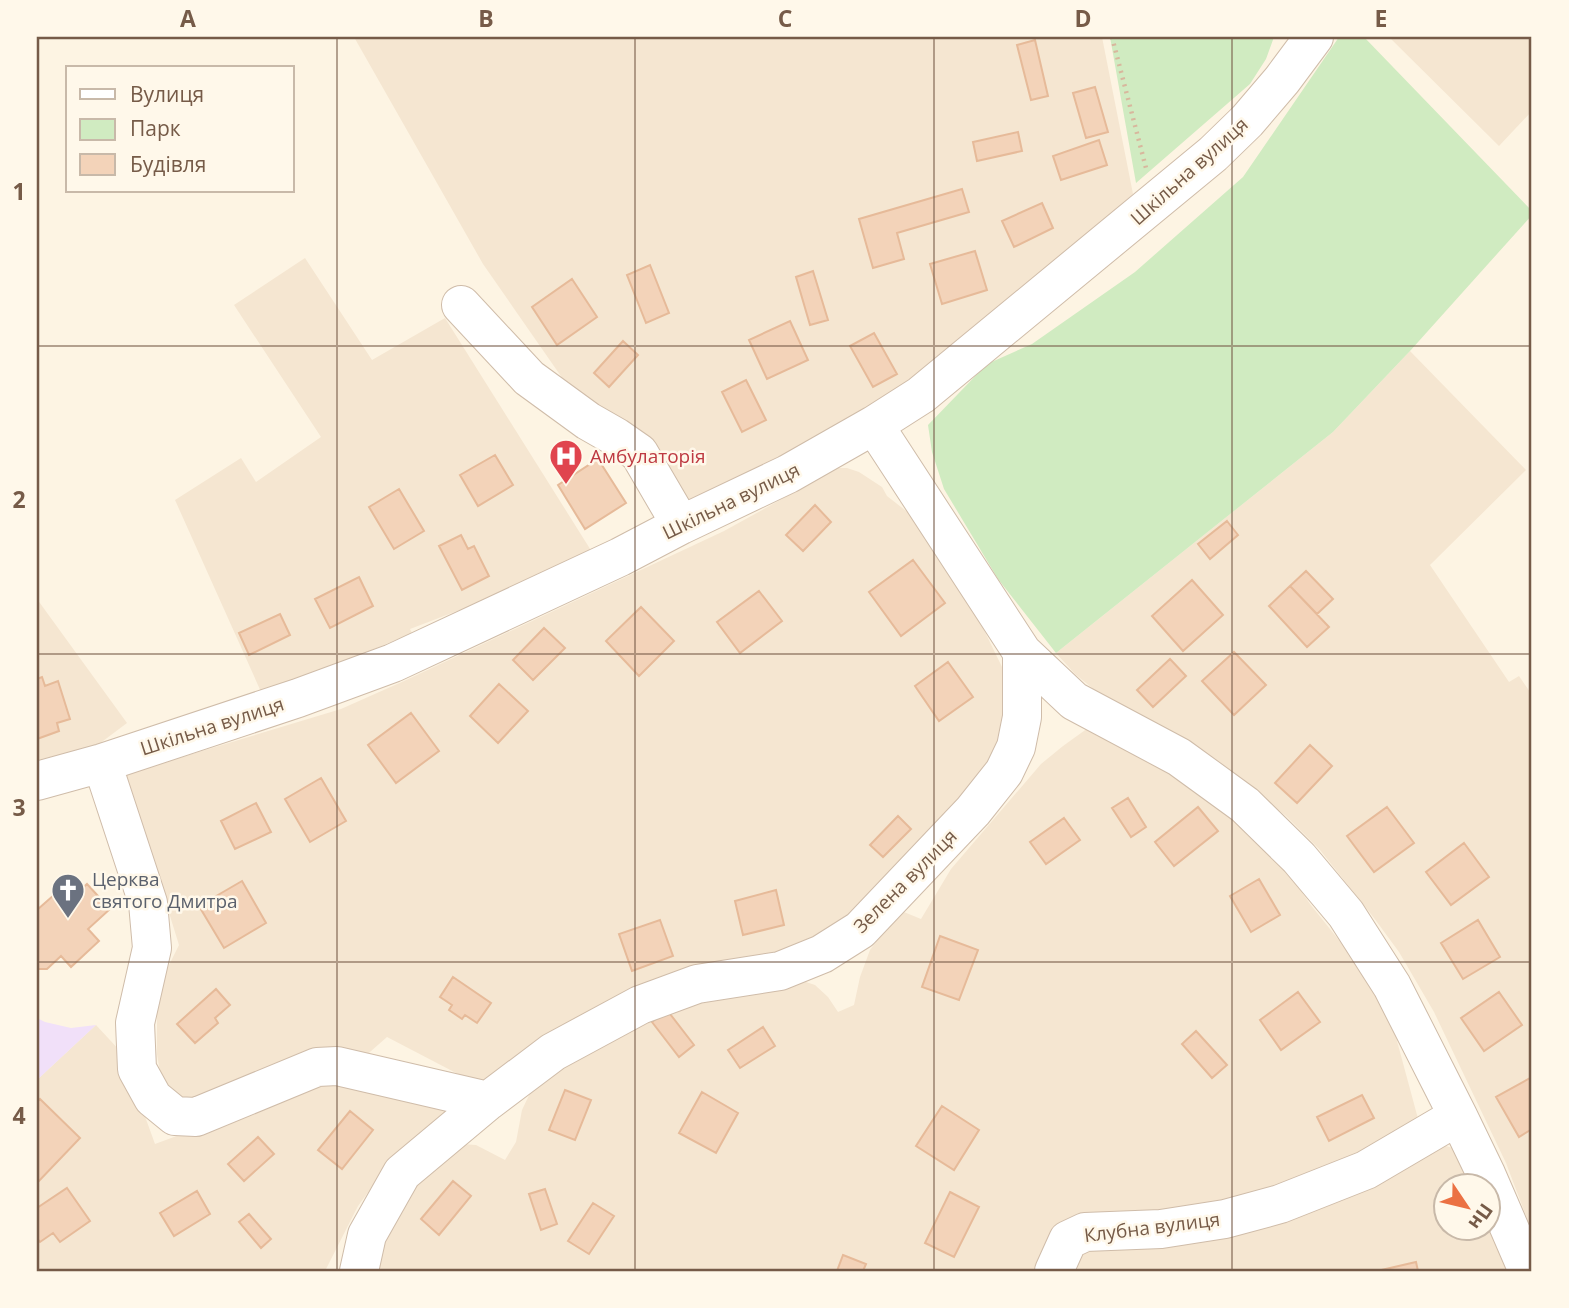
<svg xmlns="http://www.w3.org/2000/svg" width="1569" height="1308" font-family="'Open Sans',sans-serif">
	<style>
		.residential { fill: #f5e6d1 }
		.education { fill: #f1e0f9 }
		.green { fill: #d0ebc1 }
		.building { fill: #f3d3b9; stroke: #e6ba99; stroke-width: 2 }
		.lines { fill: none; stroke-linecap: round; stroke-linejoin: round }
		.minor-casing { stroke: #cfbca9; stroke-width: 40 }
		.path { stroke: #d8b79d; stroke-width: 4.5; stroke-dasharray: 2 5; stroke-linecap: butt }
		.minor { stroke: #fff; stroke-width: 38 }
		.grid { fill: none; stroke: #765b48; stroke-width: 2; stroke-opacity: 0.55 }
		.labels { text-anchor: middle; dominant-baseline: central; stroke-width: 5; stroke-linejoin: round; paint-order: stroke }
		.street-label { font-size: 19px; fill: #765b48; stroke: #fff8ea }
		.health-label { font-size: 19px; fill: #be3a42; stroke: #fff8ea; text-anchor: start }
		.worship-label { font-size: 19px; fill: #5b616d; stroke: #fff8ea; text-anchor: start }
		.neatline { fill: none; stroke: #765b48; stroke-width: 2.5 }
		.grid-label { font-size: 23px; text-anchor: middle; font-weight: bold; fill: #765b48 }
	</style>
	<rect width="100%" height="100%" fill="#fdf4e3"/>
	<path class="residential" d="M354,37H1102L1133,194L1080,244L914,378L842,426L692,507L565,382L483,264Z
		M1389,37H1532V111L1499,146Z
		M305,258L372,360L445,318L592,552L517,588L410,629L412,633L341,663L262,694L175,500L241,458L256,482L321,437L234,305Z
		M1410,351L1526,470L1430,565L1509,682L1519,676L1532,695V1232L1506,1163L1434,1012L1399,952L1374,918L1320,850L1286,816L1218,761L1097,692L1075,674L1056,653L1333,432Z
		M838,468H847L859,472L882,487L887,496L910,514L941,556L984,630L1002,667L1008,685L999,753L849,921L777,958L704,963L582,1016L481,1086L387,1037L362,1059L179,1103L161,1078L157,1054V1013L165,973L179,945L126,774L341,709L404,681L724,531Z
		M37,599L127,723L95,747L37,760Z
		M1088,728L1204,788L1283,865L1310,904L1366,974L1390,1015L1420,1126L1360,1163L1159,1217L1045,1271H374L404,1184L462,1144L476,1145L505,1160L516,1142L522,1110L532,1089L572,1060L614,1037L638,1028L668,1005L698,996L806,982L815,985L828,997L838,1012L854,1005L860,977L870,950L899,910L921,919L951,869L1041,764L1063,746Z
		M96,1025L122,1053L155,1144L182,1134L315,1078L461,1108L394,1157L358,1206L325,1271H37V1080Z
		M1442,1145L1453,1148L1479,1185L1446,1186V1228H1488L1516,1271H1073L1081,1246Z"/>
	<path class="education" d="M37,1018L45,1022L71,1028L96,1025L37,1080Z"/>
	<path class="green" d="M1110,37H1274L1266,59L1250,84L1136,183Z
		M1339,37H1364L1532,211V215L1410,351L1333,432L1056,653L998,579L944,489L932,452L928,425L987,364L1032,344L1135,272L1243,177Z"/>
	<path class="building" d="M1035,40L1048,96L1031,100L1017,45Z
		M1095,87L1108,132L1086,138L1073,93Z
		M1018,132L1022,151L977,161L973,142Z
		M1099,140L1107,165L1061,180L1053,156Z
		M962,189L969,212L897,233L904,259L873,268L859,219Z
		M1042,203L1053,228L1014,247L1002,221Z
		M975,251L987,290L942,304L930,264Z
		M650,265L669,313L646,323L627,275Z
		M813,271L828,320L810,325L796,277Z
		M572,279L597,317L557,345L532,307Z
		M790,321L808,360L767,379L749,340Z
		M874,333L897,374L873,387L850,346Z
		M623,341L638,355L609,387L594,373Z
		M746,380L766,420L742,432L722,392Z
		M495,455L513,485L478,506L460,475Z
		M598,459L626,503L585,529L558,485Z
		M399,489L424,531L394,549L369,507Z
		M815,505L831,522L803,551L786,535Z
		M1227,521L1238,535L1210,559L1198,544Z
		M461,535L468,549L474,546L489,576L462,590L439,546Z
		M913,560L945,603L901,636L869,592Z
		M1306,571L1333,599L1317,614L1290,586Z
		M359,577L373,606L330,628L315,599Z
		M1192,580L1223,615L1183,651L1152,616Z
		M1290,586L1329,627L1307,647L1269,606Z
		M759,591L782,621L740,653L717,622Z
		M641,607L674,641L639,676L606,641Z
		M280,614L290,635L249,655L239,633Z
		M544,628L565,648L533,680L513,660Z
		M1234,652L1266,685L1234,715L1202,681Z
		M1170,659L1186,676L1153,707L1137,690Z
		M948,662L973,697L939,721L915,686Z
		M42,677L45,686L58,681L70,719L57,723L59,731L37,739V679Z
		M499,684L528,711L498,743L470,716Z
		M411,713L439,751L396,783L368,745Z
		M1310,745L1332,766L1297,803L1275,783Z
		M321,778L346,821L310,842L285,799Z
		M1128,798L1146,827L1131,837L1112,808Z
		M256,803L271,832L235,849L221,821Z
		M1198,807L1218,831L1174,866L1155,842Z
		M1387,807L1414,843L1374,872L1347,836Z
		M898,816L911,829L883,857L870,845Z
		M1064,818L1080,840L1046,864L1030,842Z
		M1464,843L1489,877L1451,905L1426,872Z
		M1259,879L1280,915L1251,932L1230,896Z
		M242,881L266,923L224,948L199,906Z
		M87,884L110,909L88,929L99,941L71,967L61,956L47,969H37V910L55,894L65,904Z
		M776,890L784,925L743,935L735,901Z
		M660,920L673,956L632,971L619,934Z
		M1478,920L1500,957L1463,979L1441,943Z
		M940,936L978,950L959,1000L922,987Z
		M453,977L491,1003L477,1023L465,1015L462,1019L449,1010L452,1005L440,997Z
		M216,989L230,1005L215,1018L218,1023L195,1043L177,1024Z
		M1298,992L1320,1022L1281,1050L1260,1020Z
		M1499,992L1522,1025L1484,1051L1461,1018Z
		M667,1010L694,1045L679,1057L652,1022Z
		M763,1027L775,1046L740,1068L728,1050Z
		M1196,1031L1227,1065L1212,1078L1182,1044Z
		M1532,1077V1129L1519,1137L1496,1097Z
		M565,1090L591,1100L575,1140L549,1130Z
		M702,1092L738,1113L716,1153L679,1133Z
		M1362,1095L1374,1118L1329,1141L1317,1117Z
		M40,1099L80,1138L37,1183V1102Z
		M942,1106L979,1130L954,1170L916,1146Z
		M350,1111L373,1130L342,1169L318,1150Z
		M258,1137L274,1154L244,1181L228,1164Z
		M453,1181L471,1196L439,1235L421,1219Z
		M67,1188L90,1221L60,1242L53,1233L40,1242L37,1238V1208Z
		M545,1189L557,1224L541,1230L529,1194Z
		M197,1191L210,1214L174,1236L160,1213Z
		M950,1192L979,1207L954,1257L925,1243Z
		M593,1203L614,1216L589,1254L568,1241Z
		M249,1214L271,1239L261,1248L239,1222Z
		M843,1255L866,1264L863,1271H837Z
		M1416,1262L1418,1271H1377Z"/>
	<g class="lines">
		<defs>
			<path id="minor" d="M461,305L529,378L588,421L616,437L639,453L681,525
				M874,425L1022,652L1074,701L1179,757L1245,805L1299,858L1346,914L1392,986L1458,1116L1486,1174L1528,1271
				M102,763L148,903L152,948L135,1023L137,1069L153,1098L175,1116L196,1117L317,1067L337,1066L488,1101L553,1052L640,1005L697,984L780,971L822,954L860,930L973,811L1004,772L1016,747L1022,717V652
				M37,781L102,763L298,698L393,663L620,557L681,525L788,474L874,425L921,395L1213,154L1247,121L1282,80L1314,37
				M359,1271L367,1235L402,1173L488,1101
				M1054,1271L1068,1240L1085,1232L1161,1229L1225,1219L1280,1204L1366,1170L1458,1116"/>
		</defs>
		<use href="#minor" class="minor-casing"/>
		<path class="path" d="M1112,37L1146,168"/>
		<use href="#minor" class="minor"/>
	</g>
	<path class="grid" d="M337,37V1271M635,37V1271M934,37V1271M1232,37V1271M37,346H1532M37,654H1532M37,962H1532"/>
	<defs>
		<symbol id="hospital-pin" viewBox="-11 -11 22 30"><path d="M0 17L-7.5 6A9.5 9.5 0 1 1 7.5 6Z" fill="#e0444e" stroke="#fff8ea"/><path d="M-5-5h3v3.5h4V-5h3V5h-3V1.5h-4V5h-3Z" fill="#fff"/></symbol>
		<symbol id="church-pin" viewBox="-11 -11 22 30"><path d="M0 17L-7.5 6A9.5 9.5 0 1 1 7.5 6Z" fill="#6b7280" stroke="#fff8ea"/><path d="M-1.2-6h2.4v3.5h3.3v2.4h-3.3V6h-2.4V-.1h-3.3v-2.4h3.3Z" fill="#fff"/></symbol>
	</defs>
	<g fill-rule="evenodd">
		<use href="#hospital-pin" x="547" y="437" width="38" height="52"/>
		<use href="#church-pin" x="49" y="871" width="38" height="52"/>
	</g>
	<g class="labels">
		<g class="street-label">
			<text transform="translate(1189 171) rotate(-42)">Шкільна вулиця</text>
			<text transform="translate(731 501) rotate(-26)">Шкільна вулиця</text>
			<text transform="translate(212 726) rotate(-18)">Шкільна вулиця</text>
			<text transform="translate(905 881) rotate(-45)">Зелена вулиця</text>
			<text transform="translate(1152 1227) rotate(-7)">Клубна вулиця</text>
		</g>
		<g class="health-label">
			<text x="590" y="456">Амбулаторія</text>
		</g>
		<g class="worship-label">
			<text x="92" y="879">Церква<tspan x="92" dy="22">святого Дмитра</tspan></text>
		</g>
	</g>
	<rect width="1569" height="1308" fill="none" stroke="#fff8ea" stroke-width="77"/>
	<rect x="66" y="66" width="228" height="126" fill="#fff8ea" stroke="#c8b9a9" stroke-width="2"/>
	<rect x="80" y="89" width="35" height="10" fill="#ffffff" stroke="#c8b9a9" stroke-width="2"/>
	<text x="130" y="102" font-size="21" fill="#765b48">Вулиця</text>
	<rect x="80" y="119" width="35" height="21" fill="#d0ebc1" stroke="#c8b9a9" stroke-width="2"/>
	<text x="130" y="136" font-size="21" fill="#765b48">Парк</text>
	<rect x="80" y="154" width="35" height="21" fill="#f3d3b9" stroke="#c8b9a9" stroke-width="2"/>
	<text x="130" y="172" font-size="21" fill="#765b48">Будівля</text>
	<g transform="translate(1467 1207) rotate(125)"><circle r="33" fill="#fff8ea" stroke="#c8b9a9" stroke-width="2"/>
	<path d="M0-5L12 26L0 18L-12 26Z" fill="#eb7143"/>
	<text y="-10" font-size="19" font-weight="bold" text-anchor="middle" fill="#765b48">Пн</text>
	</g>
	<rect x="38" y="38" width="1492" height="1232" class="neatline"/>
	<g class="grid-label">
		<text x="188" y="27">A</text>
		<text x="486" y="27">B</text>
		<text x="785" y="27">C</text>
		<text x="1083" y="27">D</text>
		<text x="1381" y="27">E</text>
		<text x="19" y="200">1</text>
		<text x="19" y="508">2</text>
		<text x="19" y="816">3</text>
		<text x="19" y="1124">4</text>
	</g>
</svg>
